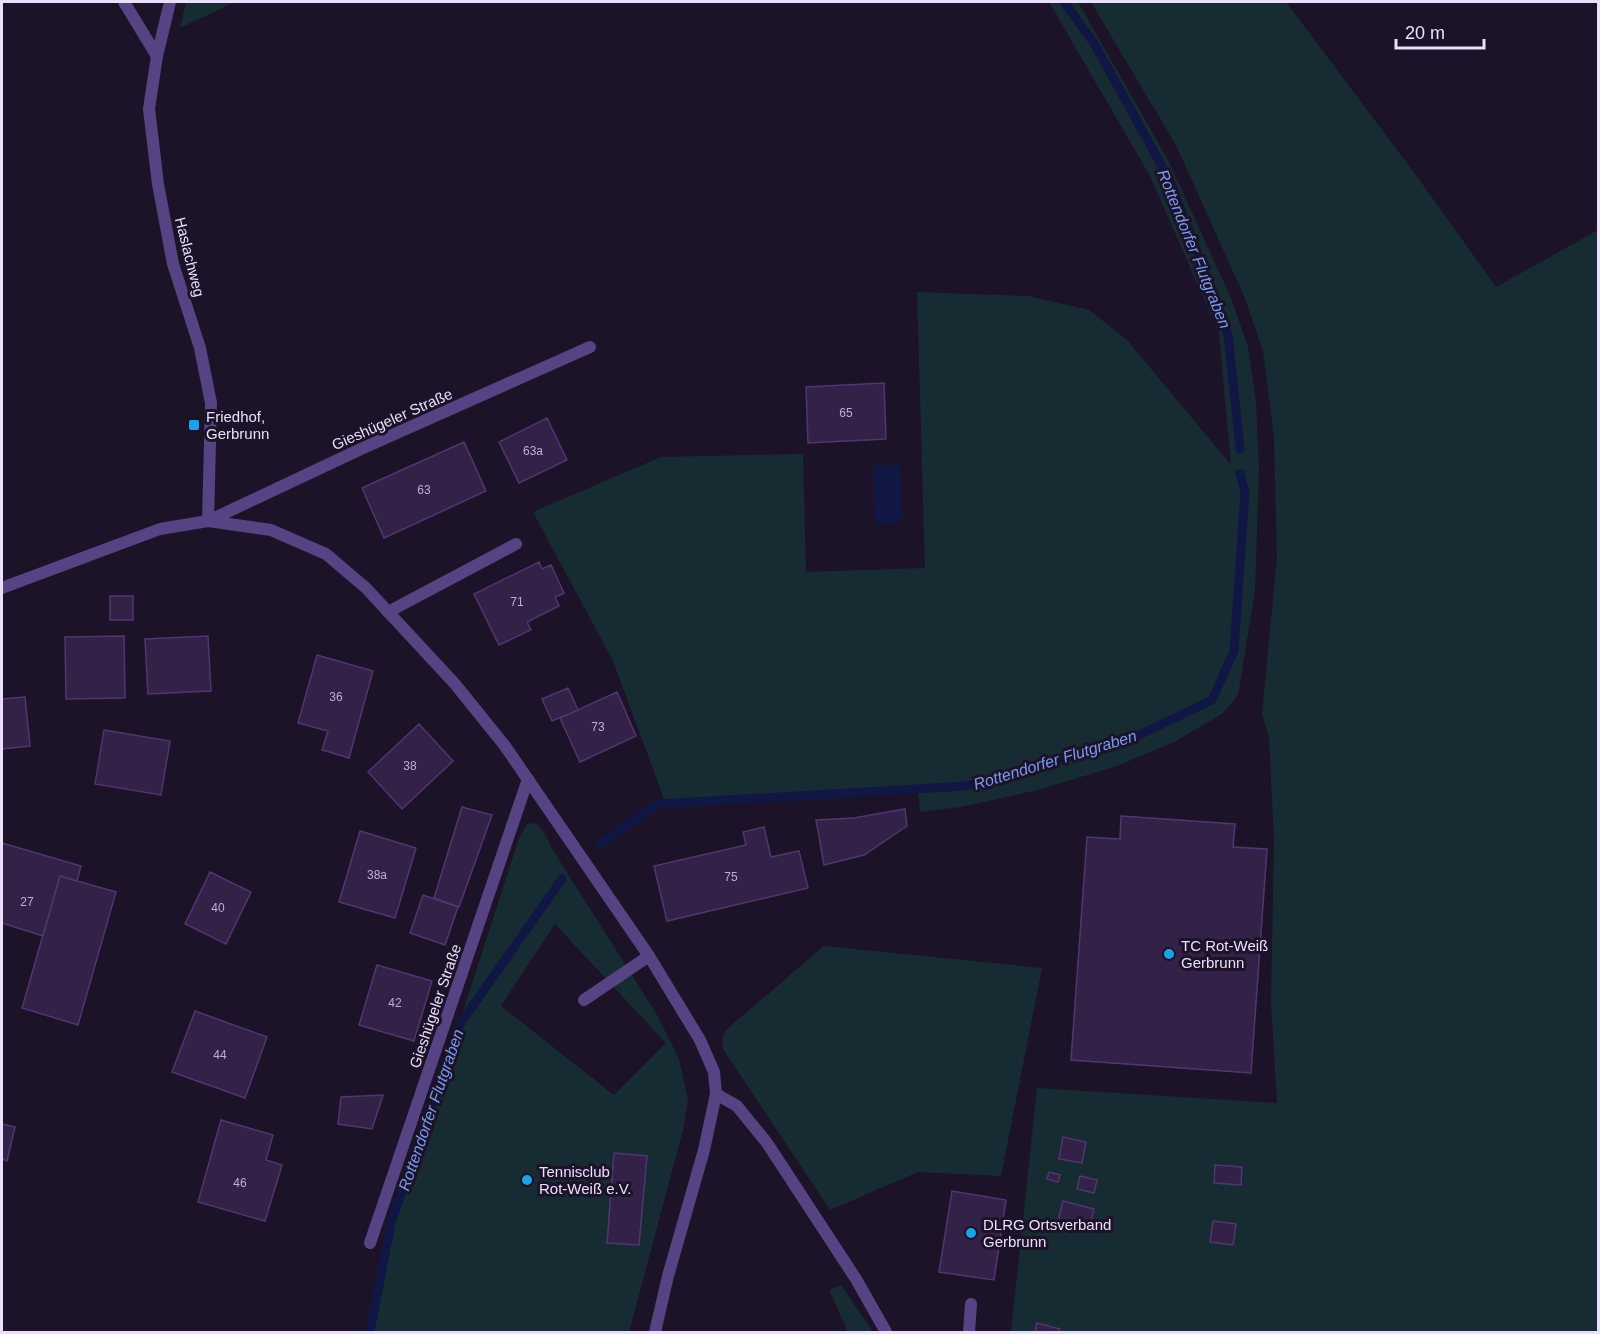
<svg xmlns="http://www.w3.org/2000/svg" width="1600" height="1334" font-family="Arial,sans-serif">
	<style>
		.green { fill: #172c32; fill-rule: evenodd }
		.water { fill: #111744 }
		.lines { fill: none; stroke-linecap: round; stroke-linejoin: round }
		.stream { stroke: #111744; stroke-width: 9 }
		.building { fill: #332148; stroke: #503671; stroke-width: 1.5 }
		.service { stroke: #564383; stroke-width: 12 }
		.minor { stroke: #564383; stroke-width: 12 }
		.tertiary { stroke: #564383; stroke-width: 12 }
		.poi-dot { fill: #1ea1e8; stroke: #1c1329; stroke-width: 2 }
		.labels { text-anchor: middle; dominant-baseline: central; stroke-width: 6; stroke-linejoin: round; paint-order: stroke }
		.number-label { font-size: 12px; fill: #bcb0cf }
		.street-label { font-size: 15px; fill: #e9dffc; stroke: #1c1329 }
		.poi-label { font-size: 15px; fill: #e9dffc; stroke: #1c1329; text-anchor: start }
		.water-label { font-size: 16px; font-style: italic; fill: #779af1; stroke: #1c1329 }
	</style>
	<rect width="100%" height="100%" fill="#1c1329"/>
	<path class="green" d="M186,2H235L180,28Z
		M1049,2H1078L1168,160L1231,298L1248,347L1256,401L1259,469L1255,591L1238,695L1222,714L1174,742L1117,766L1038,790L961,807L920,812L918,789L666,804L613,661L533,512L661,457L803,454L806,572L925,568L917,292L1028,296L1089,310L1127,340L1231,465L1219,333L1150,176Z
		M1091,2H1286L1418,178L1496,287L1598,230V1332H1011L1037,1088L1277,1103L1271,1002L1274,840L1269,737L1262,714L1277,557L1274,437L1263,351L1244,296L1177,147Z
		M534,823C543,827 546,837 551,847L657,1015L679,1059L688,1100L683,1130L629,1332H371L391,1222L437,1092L519,838L527,824ZM555,924L666,1043L614,1095L501,1006Z
		M824,946L1042,968L1001,1176L918,1172L830,1210L723,1049L722,1040L726,1030Z
		M841,1285L873,1332H848L829,1290Z"/>
	<path class="water" d="M901,465L902,523L875,524L873,466Z"/>
	<g class="lines">
		<path class="stream" d="M1064,2L1094,43L1170,181L1228,334L1240,449
			M600,844L657,804L967,786L1133,738L1212,700L1234,651L1245,493L1240,473
			M370,1332L391,1223L460,1024L562,879"/>
	</g>
	<path class="building" d="M884,383L886,439L808,443L806,387Z
		M547,418L567,460L519,483L499,442Z
		M464,442L486,491L384,538L362,488Z
		M539,562L542,569L551,565L564,593L555,597L559,606L527,622L531,630L499,645L474,594Z
		M110,596H133V620H110Z
		M124,636L125,698L66,699L65,637Z
		M208,636L211,691L148,694L145,639Z
		M317,655L373,671L349,758L322,750L328,731L298,723Z
		M568,688L578,710L552,721L542,699Z
		M617,692L636,736L580,762L560,718Z
		M25,697L30,746L2,749V699Z
		M419,724L453,761L402,809L368,772Z
		M104,730L170,741L161,795L95,784Z
		M462,807L492,815L459,907L434,898Z
		M905,809L907,826L864,855L824,865L816,820L854,818Z
		M1121,816L1235,824L1233,847L1267,849L1251,1073L1071,1060L1087,837L1120,839Z
		M764,827L771,857L799,851L808,888L667,921L654,866L746,845L743,832Z
		M360,831L416,848L395,918L339,902Z
		M2,843L81,866L77,881L60,876L43,936L2,923Z
		M210,872L251,892L226,944L185,924Z
		M60,876L116,892L78,1025L22,1008Z
		M423,895L458,907L445,945L410,933Z
		M377,965L432,981L414,1041L359,1025Z
		M195,1011L267,1037L245,1098L172,1072Z
		M383,1095L372,1129L338,1124L341,1097Z
		M221,1120L273,1135L266,1160L282,1165L265,1221L198,1202Z
		M2,1124L15,1127L7,1161L2,1159Z
		M1063,1137L1086,1142L1082,1163L1059,1159Z
		M614,1153L647,1156L639,1245L607,1243Z
		M1215,1165L1242,1167L1241,1185L1214,1183Z
		M1049,1172L1060,1175L1058,1182L1047,1179Z
		M1080,1176L1097,1180L1094,1193L1077,1189Z
		M952,1191L1006,1200L994,1280L939,1272Z
		M1063,1201L1094,1209L1089,1229L1058,1221Z
		M1213,1221L1236,1224L1233,1245L1210,1242Z
		M1037,1323L1060,1329L1059,1332H1035Z"/>
	<g class="lines">
		<path class="service" d="M124,2L157,56
			M208,521L363,448L590,347
			M388,612L516,544
			M584,1000L649,956
			M370,1243L528,779
			M969,1332L971,1304"/>
		<path class="minor" d="M170,2L157,56L149,109L158,184L173,264L200,348L211,403L208,521
			M716,1094L737,1106L767,1143L856,1279L886,1332"/>
		<path class="tertiary" d="M2,588L160,529L208,521L271,530L326,554L366,588L455,684L505,746L649,956L700,1040L714,1072L716,1094L704,1150L668,1276L655,1332"/>
	</g>
	<g class="poi-dot">
		<rect x="188" y="419" width="12" height="12" rx="3"/>
		<circle cx="1169" cy="954" r="6"/>
		<circle cx="527" cy="1180" r="6"/>
		<circle cx="971" cy="1233" r="6"/>
	</g>
	<g class="labels">
		<g class="number-label">
			<text x="846" y="413">65</text>
			<text x="533" y="451">63a</text>
			<text x="424" y="490">63</text>
			<text x="517" y="602">71</text>
			<text x="336" y="697">36</text>
			<text x="598" y="727">73</text>
			<text x="410" y="766">38</text>
			<text x="377" y="875">38a</text>
			<text x="731" y="877">75</text>
			<text x="27" y="902">27</text>
			<text x="218" y="908">40</text>
			<text x="395" y="1003">42</text>
			<text x="220" y="1055">44</text>
			<text x="240" y="1183">46</text>
		</g>
		<g class="street-label">
			<text transform="translate(190 257) rotate(76)">Haslachweg</text>
			<text transform="translate(392 419) rotate(-24)">Gieshügeler Straße</text>
			<text transform="translate(435 1006) rotate(-71)">Gieshügeler Straße</text>
		</g>
		<g class="poi-label">
			<text x="206" y="416">Friedhof,<tspan x="206" dy="17">Gerbrunn</tspan></text>
			<text x="1181" y="945">TC Rot-Weiß<tspan x="1181" dy="17">Gerbrunn</tspan></text>
			<text x="539" y="1171">Tennisclub<tspan x="539" dy="17">Rot-Weiß e.V.</tspan></text>
			<text x="983" y="1224">DLRG Ortsverband<tspan x="983" dy="17">Gerbrunn</tspan></text>
		</g>
		<g class="water-label">
			<text transform="translate(1194 249) rotate(68)">Rottendorfer Flutgraben</text>
			<text transform="translate(1055 760) rotate(-17)">Rottendorfer Flutgraben</text>
			<text transform="translate(431 1110) rotate(-71)">Rottendorfer Flutgraben</text>
		</g>
	</g>
	<rect width="1600" height="1334" fill="none" stroke="#e9dffc" stroke-width="6"/>
	<path d="M1396 39v9h88v-9" fill="none" stroke="#e9dffc" stroke-width="3"/>
	<text x="1405" y="39" font-size="18" fill="#e9dffc" stroke="#1c1329" stroke-width="4.5" paint-order="stroke">20 m</text>
</svg>
